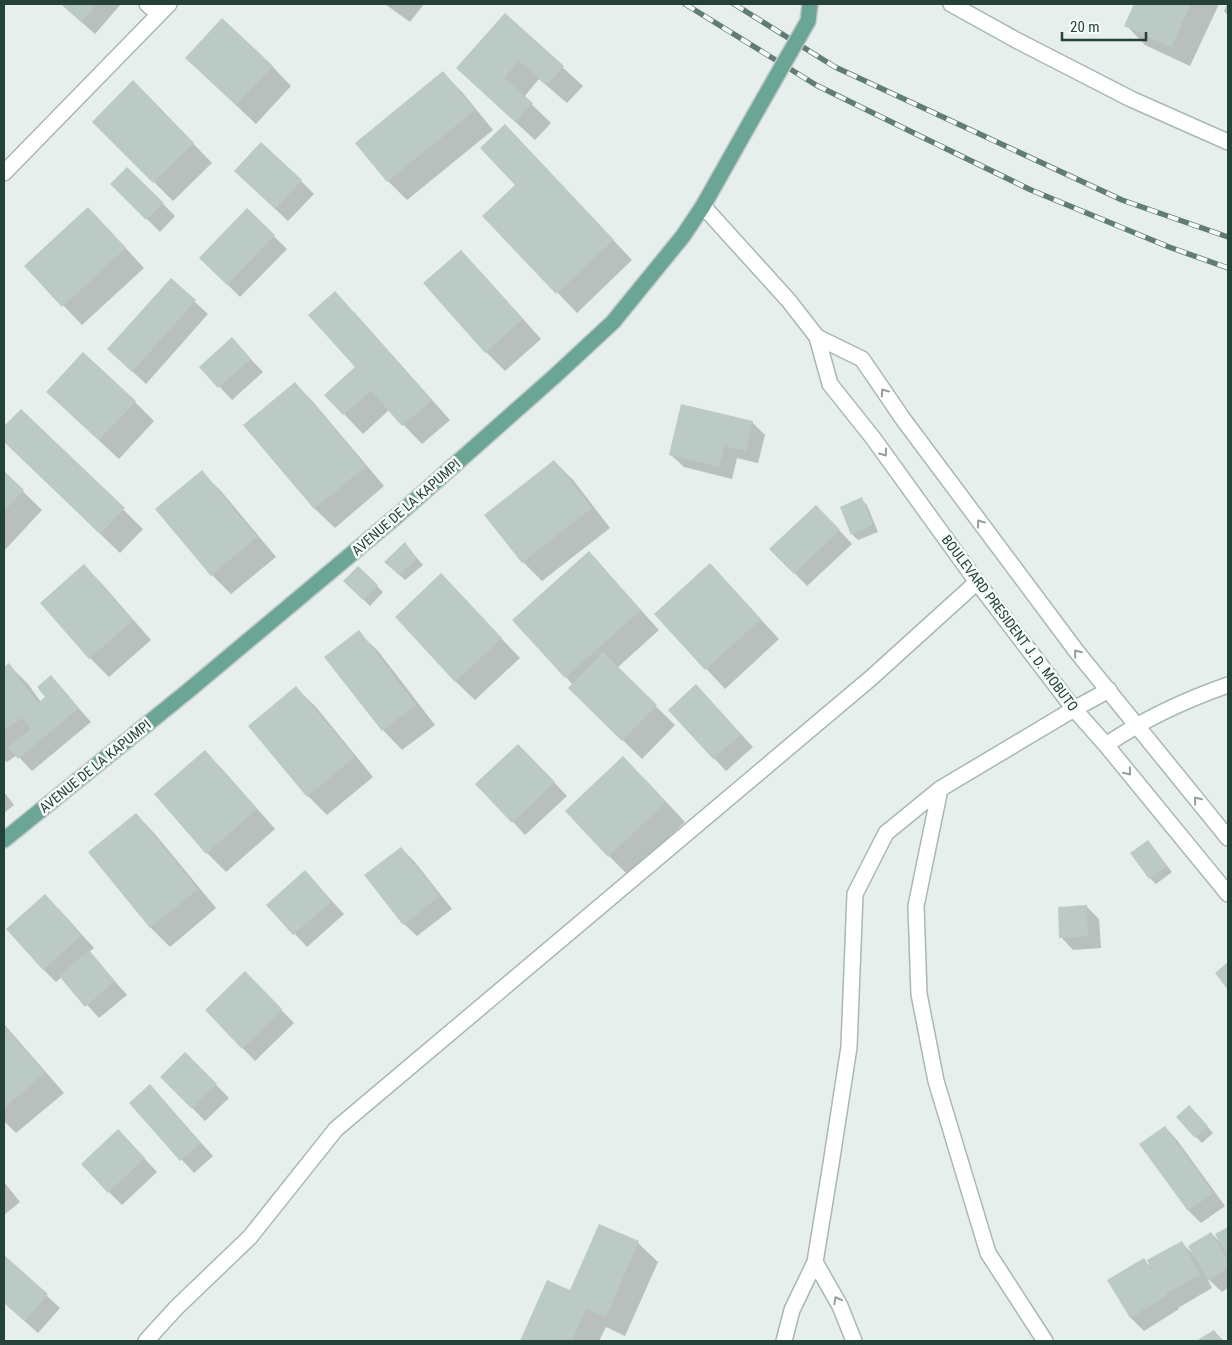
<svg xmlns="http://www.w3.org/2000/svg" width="1232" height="1345" font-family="'Roboto Condensed',sans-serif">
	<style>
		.shadow { fill: #0003 }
		.building { fill: #bbcac4 }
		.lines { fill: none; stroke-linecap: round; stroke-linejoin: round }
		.minor-casing { stroke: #a8b8b2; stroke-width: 18 }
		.major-casing { stroke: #c2cac8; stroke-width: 18 }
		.minor { stroke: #fff; stroke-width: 15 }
		.major { stroke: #6aa596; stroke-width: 15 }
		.rail-casing { stroke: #5f7d75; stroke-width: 5.5 }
		.rail { stroke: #f7fbf9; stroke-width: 4; stroke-dasharray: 11; stroke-linecap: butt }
		.major-bridge-casing { stroke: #c2cac8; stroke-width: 18; stroke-linecap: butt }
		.major-bridge { stroke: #6aa596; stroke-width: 15 }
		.oneway { stroke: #92a09c }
		.labels { text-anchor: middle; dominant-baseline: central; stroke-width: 5; stroke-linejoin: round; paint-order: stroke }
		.street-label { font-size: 14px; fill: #24423a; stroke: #f7fbf9 }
	</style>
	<rect width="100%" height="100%" fill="#e6efeb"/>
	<path class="shadow" d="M61,4H121L95,34Z
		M385,4H424L410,22Z
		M1136,4H1219L1190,66L1145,45L1126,25Z
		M1227,4H1228V16L1224,11Z
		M505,15L583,86L567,103L539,79L524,97L551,123L535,140L457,68Z
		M272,66L291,86L256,124L206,77Z
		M443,73L462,92L493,130L407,200L388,181L357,143Z
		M133,82L212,163L173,201L94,122Z
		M524,145L632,260L577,313L484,216L517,185Z
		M127,168L175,216L160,232L112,184Z
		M301,181L314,194L288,221L249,184Z
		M247,210L287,249L240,297L201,258Z
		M107,228L144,268L82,325L26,266Z
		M461,252L480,271L541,339L505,371L486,352L425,284Z
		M171,280L208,314L146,384L108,349Z
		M354,312L450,420L422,444L389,410L363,434L344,414L357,367Z
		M244,352L263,372L232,400L201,367Z
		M295,383L314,403L384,486L335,528L315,509L245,425Z
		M135,402L154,421L119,459L67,411Z
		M21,410L143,529L120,553L4,441V428Z
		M752,422L765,435L758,463L737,458L732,479L684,467L671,455Z
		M554,461L574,481L610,528L542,581L523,562Z
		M201,472L221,491L276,557L231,594L212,575Z
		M4,473L42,510L4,551Z
		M861,499L867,505L878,532L858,540L852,534Z
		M829,519L852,544L807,586L771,549Z
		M405,544L423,565L405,580L392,568Z
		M589,553L659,630L617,668L675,725L642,759L570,688L573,685L566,677Z
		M710,565L779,639L725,689L656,614Z
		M84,566L103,585L151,640L109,677L90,658Z
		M358,567L383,592L370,606L345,581Z
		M441,575L520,658L475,700L455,681Z
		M358,632L378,651L435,725L402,750L383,730L326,657Z
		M9,665L28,684L41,702L47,698L51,677L91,722L32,771L17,755L7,762L4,760V669Z
		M696,686L753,747L726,771L669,710Z
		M296,688L316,707L373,777L327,815L308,796Z
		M205,752L224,771L275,829L226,872L207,853Z
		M531,758L567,796L525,835L513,822Z
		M643,777L685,822L628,875L609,856Z
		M4,792L14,805L4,813Z
		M136,814L155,834L216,908L170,947L151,928L89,853Z
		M1148,841L1172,872L1156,884L1150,878Z
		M401,848L414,861L452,909L417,936L404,924Z
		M305,872L344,914L307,947L268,905Z
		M1086,906L1099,919L1101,948L1073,950L1061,937Z
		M58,908L94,948L89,952L127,995L99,1018L62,977L56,982L43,969Z
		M258,986L294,1023L255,1061L206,1010Z
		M4,1024L64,1093L16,1133L4,1121Z
		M185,1053L229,1098L205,1121L162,1077Z
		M150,1086L213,1156L194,1173L130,1103Z
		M1195,1113L1213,1133L1202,1143L1196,1137Z
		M1165,1127L1177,1140L1225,1206L1201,1223L1188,1210Z
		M131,1144L157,1172L122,1205L109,1192Z
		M4,1182L20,1202L4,1215Z
		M599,1226L638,1243L658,1262L625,1336L606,1327L599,1341H521L547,1282L571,1291Z
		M1228,1228V1288L1222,1292L1207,1278L1212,1288L1178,1308L1179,1309L1144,1331L1131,1318L1109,1281L1144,1260L1150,1266L1182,1243L1193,1254L1211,1233L1220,1242L1217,1235Z
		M4,1256L60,1308L38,1333L4,1303Z
		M1214,1331L1224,1341H1199Z"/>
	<path class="building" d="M61,4H97L81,22Z
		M1134,4H1191L1171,47L1124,26Z
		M505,13L564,66L547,85L519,61L504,78L533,103L515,122L456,68Z
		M222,18L273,66L236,105L185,58Z
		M443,71L475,110L387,182L355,143Z
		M133,80L194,143L153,183L92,122Z
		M505,124L614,240L556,294L482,216L515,185L480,148Z
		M261,142L302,180L275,209L234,171Z
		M127,167L164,203L146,220L110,184Z
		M88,207L126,248L62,307L24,266Z
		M247,208L275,235L227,285L199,258Z
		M461,250L523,319L485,353L423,283Z
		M171,278L196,300L132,372L107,349Z
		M335,291L432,400L402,426L371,391L343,415L324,395L355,367L308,315Z
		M232,337L251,359L218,388L199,367Z
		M83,352L136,401L99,440L46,392Z
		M295,382L366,466L314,509L243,425Z
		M681,404L753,421L746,451L725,446L719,467L669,455Z
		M21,409L125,508L100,534L4,442V426Z
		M554,460L592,508L522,563L484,515Z
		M202,470L257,537L211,576L155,509Z
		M4,471L24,490L4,511Z
		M862,497L873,525L851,535L840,507Z
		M816,505L840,530L794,574L769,549Z
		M405,542L417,559L399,575L384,562Z
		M589,551L641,610L565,678L512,620Z
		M710,563L761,619L705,670L654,614Z
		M84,564L133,620L89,659L40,603Z
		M358,566L378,585L363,600L343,581Z
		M441,573L502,638L455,682L395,617Z
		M359,630L416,705L382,731L324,657Z
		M603,652L657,705L622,741L568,688Z
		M9,663L38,703L45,697L37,687L51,675L79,708L18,759L8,747L31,729L22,718L4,731V667Z
		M696,684L741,734L713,759L668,710Z
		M296,686L355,757L307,797L248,726Z
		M518,744L555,782L512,823L475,784Z
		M205,750L257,809L206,854L154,794Z
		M623,756L666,802L608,857L565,811Z
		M136,813L198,889L150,928L88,852Z
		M1148,840L1167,866L1149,879L1130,853Z
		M401,847L440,896L403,925L364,875Z
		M305,870L332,901L293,935L266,905Z
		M45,894L82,935L43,970L6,929Z
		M1087,905L1088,936L1059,938L1058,907Z
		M89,950L115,981L85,1007L59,976Z
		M1228,962V990L1215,973Z
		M245,971L282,1009L242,1049L205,1010Z
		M4,1025L45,1073L4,1108Z
		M185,1052L217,1084L192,1109L160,1077Z
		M150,1084L201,1143L180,1161L129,1103Z
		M1189,1105L1208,1126L1195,1138L1176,1117Z
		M1165,1126L1213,1193L1188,1211L1139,1144Z
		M118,1129L145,1158L108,1193L81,1164Z
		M599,1224L639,1241L606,1317L586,1309L572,1341H520L547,1280L570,1290Z
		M1228,1227V1258L1215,1234Z
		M1211,1232L1228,1260V1268L1208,1280L1188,1246Z
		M1182,1241L1200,1275L1166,1294L1167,1296L1130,1318L1107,1280L1144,1258L1155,1276L1147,1260Z
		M4,1255L48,1294L25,1321L4,1303Z
		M1214,1330L1221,1341H1196Z"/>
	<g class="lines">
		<defs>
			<path id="minor" d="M147,4L159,14
				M951,4L1016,40L1131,99L1228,142
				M4,173L169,4
				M703,206L789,301L817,337L830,384L873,438L977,582L1074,709L1106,745L1228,894
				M817,337L862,359L903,419L1077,652L1228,838
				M1106,745C1144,719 1185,700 1228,685
				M940,789L916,906L919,994L936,1081L988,1253L1045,1341
				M815,1262L840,1306L854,1341
				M146,1341L176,1308L250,1237L336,1129L871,678L977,582
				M784,1341L792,1310L815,1262L831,1164L849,1047L855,894L886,833L940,789L1074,709L1109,690"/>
			<path id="major" d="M808,21L810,4
				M4,840L188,691L398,515L556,375L613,322L683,236L703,206L751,121"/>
		</defs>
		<use href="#minor" class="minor-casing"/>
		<use href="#major" class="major-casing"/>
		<use href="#minor" class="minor"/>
		<use href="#major" class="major"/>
		<defs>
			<path id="rail" d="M685,4L816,85L922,137L1031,190L1169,247L1228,268
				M734,4L835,67L1122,200L1228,237"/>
		</defs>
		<use href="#rail" class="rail-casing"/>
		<use href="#rail" class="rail"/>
		<defs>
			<path id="major-bridge" d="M751,121L808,21"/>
		</defs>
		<use href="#major-bridge" class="major-bridge-casing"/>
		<use href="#major-bridge" class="major-bridge"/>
	</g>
	<defs><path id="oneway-chevron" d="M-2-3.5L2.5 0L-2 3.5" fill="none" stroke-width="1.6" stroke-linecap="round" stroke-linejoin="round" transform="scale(1.25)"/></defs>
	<g class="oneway">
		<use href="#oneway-chevron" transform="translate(884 392) rotate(-125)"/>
		<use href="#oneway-chevron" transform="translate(884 453) rotate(54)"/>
		<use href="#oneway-chevron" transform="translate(980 523) rotate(-126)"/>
		<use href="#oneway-chevron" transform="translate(1077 653) rotate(-129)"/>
		<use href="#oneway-chevron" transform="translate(1128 772) rotate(51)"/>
		<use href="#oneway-chevron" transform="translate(1197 800) rotate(-129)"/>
		<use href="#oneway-chevron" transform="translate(837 1300) rotate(-118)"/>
	</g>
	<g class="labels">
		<g class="street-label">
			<text transform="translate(406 507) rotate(-41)">AVENUE DE LA KAPUMPI</text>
			<text transform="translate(1010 623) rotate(53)">BOULEVARD PRESIDENT J. D. MOBUTO</text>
			<text transform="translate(95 766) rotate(-39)">AVENUE DE LA KAPUMPI</text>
		</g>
	</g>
	<rect width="1232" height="1345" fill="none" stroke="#24423a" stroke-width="10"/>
	<path d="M1062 32v8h84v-8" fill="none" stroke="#24423a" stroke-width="2.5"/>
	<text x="1070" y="32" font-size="15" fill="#24423a" stroke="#f7fbf9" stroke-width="4" paint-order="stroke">20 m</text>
</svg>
